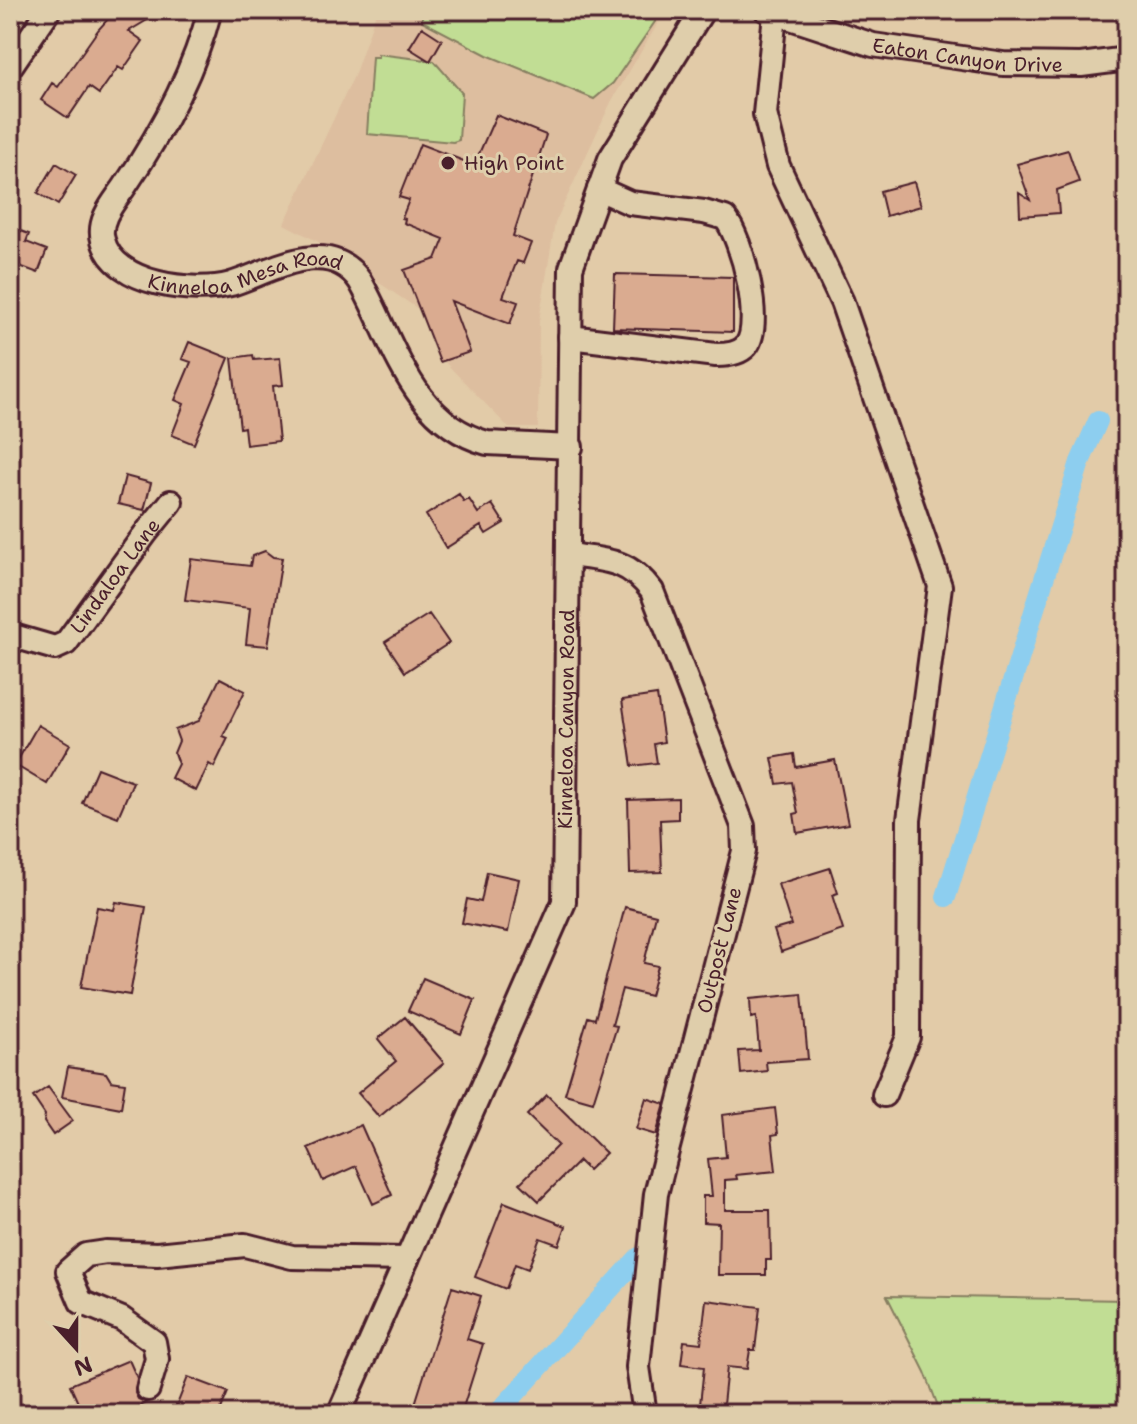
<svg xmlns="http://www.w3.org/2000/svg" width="1137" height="1424" font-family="'Shantell Sans',sans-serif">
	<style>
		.built { fill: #ddbe9f }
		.green { fill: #c1dd94; stroke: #867e60; stroke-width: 2 }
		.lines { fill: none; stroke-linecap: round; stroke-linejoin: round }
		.canal { stroke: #8dceef; stroke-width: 20 }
		.building { fill: #daab90; stroke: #4a1f2b; stroke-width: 2 }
		.minor-casing { stroke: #4a1f2b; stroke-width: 28 }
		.minor { stroke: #dfceab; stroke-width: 22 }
		.poi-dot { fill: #4a1f2b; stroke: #dfceab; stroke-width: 3 }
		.labels { text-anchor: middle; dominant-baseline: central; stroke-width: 6; stroke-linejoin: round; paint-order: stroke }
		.street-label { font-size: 20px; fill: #4a1f2b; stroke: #dfceab }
		.poi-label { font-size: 20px; fill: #4a1f2b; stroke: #dfceab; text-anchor: start }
	</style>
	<rect width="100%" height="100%" fill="#e2cba8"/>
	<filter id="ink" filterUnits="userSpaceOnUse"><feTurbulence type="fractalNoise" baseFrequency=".0125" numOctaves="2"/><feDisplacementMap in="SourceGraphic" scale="16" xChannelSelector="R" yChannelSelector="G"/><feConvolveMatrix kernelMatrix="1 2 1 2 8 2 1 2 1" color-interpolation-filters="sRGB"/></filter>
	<g filter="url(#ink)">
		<path class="built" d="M377,10H666L611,102L555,223L539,321L538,428H509L437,354L421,311L317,241L284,224L354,76Z"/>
		<path class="green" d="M422,10H663L613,83L594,99L487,55L422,21Z
			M378,54L434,61L462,93L459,140L453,142L367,134L372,57H378Z
			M887,1296L1127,1300V1414H941L925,1372Z"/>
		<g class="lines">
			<path class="canal" d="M946,897L1080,462L1098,421
				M497,1414L639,1257"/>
		</g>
		<path class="building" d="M116,10H164L129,31L143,41L123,70L118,67L99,94L89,87L68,118L41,100L52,83L58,87L98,30Z
			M422,27L442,40L430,61L409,48Z
			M496,115L546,135L513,236L531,243L523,263L517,261L503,297L518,302L510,324L451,301L470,352L440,362L404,270L436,259L444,239L404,223L405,219L402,218L409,200L399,197L420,144L474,165Z
			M1068,150L1079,182L1057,190L1059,213L1020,216L1019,193L1030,200L1017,164Z
			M56,163L76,175L58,205L38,193Z
			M914,182L921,206L886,216L880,191Z
			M10,227L29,234L26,242L47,250L38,273L17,265L10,279Z
			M615,274L733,277V332L613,328Z
			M189,342L229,358L194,444L172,435L184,404L175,400L191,362L182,359Z
			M253,355L254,360L280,358L283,385L273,386L279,441L246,445L244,427L240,428L232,358Z
			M125,476L151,483L144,510L118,504Z
			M459,494L464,502L469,499L478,513L492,504L504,523L486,534L481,526L446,548L426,515Z
			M265,551L273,557L282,558L268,646L246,644L250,608L185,600L191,559L250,566L252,556Z
			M429,614L449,643L405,672L385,642Z
			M220,678L245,691L223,736L228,738L214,767L209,764L196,791L171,778L178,764L174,753L179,741L175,730L199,721Z
			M657,695L664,742L654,744L657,763L632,766L622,700Z
			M38,725L70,744L47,784L15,765Z
			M794,754L796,767L835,760L848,824L797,833L794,814L798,813L792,782L777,784L772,758Z
			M97,768L133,782L118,817L82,803Z
			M678,798V819L660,820L662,872L630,873L628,800Z
			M830,868L838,893L832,895L843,930L781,952L774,930L791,925L778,884Z
			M487,872L519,879L508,932L462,923L467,899L481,902Z
			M116,902L146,907L130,995L81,987L97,907L114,910Z
			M625,907L656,915L644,963L658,966L650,996L622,989L612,1025L617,1026L593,1102L565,1094L588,1017L595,1019Z
			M423,978L475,1000L461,1034L408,1011Z
			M802,994L808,1059L766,1062L767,1071L741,1074L739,1051L759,1050L756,1017L751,1018L750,999Z
			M405,1017L444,1063L379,1117L358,1093L396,1061L378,1039Z
			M68,1067L106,1073L111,1081L125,1083L121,1108L62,1097Z
			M48,1087L73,1121L53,1135L44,1122L45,1115L33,1097Z
			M547,1095L606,1153L588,1170L579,1161L539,1201L520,1183L558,1145L527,1115Z
			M646,1098L665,1104L656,1135L636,1129Z
			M775,1108L778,1134L772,1135L776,1171L736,1175L737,1179L725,1180V1210H770L771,1260H766V1275H718L719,1223L703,1222V1196H712L708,1159L726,1157L722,1115Z
			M361,1125L392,1195L373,1204L356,1166L323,1181L308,1148Z
			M504,1202L566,1226L559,1245L540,1238L528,1269L515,1264L506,1289L475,1277Z
			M452,1287L481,1296L467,1339L483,1344L461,1414H448L415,1404Z
			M706,1300L760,1307L755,1350H750L747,1369L727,1367L722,1414H699L704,1367L681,1364L684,1341L701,1343Z
			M129,1360L137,1378L135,1393L138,1399L147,1403L121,1414H83L70,1385Z
			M188,1377L228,1392L219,1414H186L175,1410Z"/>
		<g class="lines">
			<defs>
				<g id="minor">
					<path id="s1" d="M210,10C194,72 161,133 125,186C115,201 97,220 103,240C114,285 194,294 231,284C270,272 328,234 360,281C394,341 411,422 487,443L571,447"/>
					<path id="s2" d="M766,10L873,45L1003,64L1081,65L1127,59"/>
					<path d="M775,14L765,114L778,166L842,302L940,586L909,820L908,1037L884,1095"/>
					<path d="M10,67L49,10"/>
					<path d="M570,337L716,355C726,355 739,354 746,346C764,324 742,238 725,218L704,212L630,203L599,189"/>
					<path d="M569,555C605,560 628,559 652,591L743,826L744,851L656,1194L638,1367L645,1414"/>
					<path id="s3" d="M10,635L55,648L66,643L145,534L171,502"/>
					<path d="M148,1389L157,1359L154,1342L122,1319L81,1302L68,1271L86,1255L106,1252L157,1254L245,1245L292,1257L407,1259"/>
					<path id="s4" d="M339,1414L564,902L571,268L610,159L703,10"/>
				</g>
			</defs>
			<use href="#minor" class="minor-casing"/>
			<use href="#minor" class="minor"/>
		</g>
	</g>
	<circle class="poi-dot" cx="448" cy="163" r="8"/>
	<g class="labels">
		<g class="street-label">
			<text stroke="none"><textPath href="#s2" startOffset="208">Eaton Canyon Drive</textPath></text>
			<text stroke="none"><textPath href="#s1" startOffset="420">Kinneloa Mesa Road</textPath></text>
			<text stroke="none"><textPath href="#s3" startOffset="142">Lindaloa Lane</textPath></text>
			<text stroke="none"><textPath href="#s4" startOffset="742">Kinneloa Canyon Road</textPath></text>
			<text transform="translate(719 950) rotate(-76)">Outpost Lane</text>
		</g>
		<g class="poi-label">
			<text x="464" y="163">High Point</text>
		</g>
	</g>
	<rect width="1137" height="1424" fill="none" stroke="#dfceab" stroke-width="40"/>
	<rect x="20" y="20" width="1097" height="1384" fill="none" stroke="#4a1f2b" stroke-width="3" filter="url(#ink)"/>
	<g transform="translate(76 1348) rotate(159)" stroke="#dfceab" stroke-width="6" paint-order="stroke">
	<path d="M0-6L14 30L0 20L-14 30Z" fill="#4a1f2b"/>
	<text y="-12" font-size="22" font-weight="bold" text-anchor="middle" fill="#4a1f2b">N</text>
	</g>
</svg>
